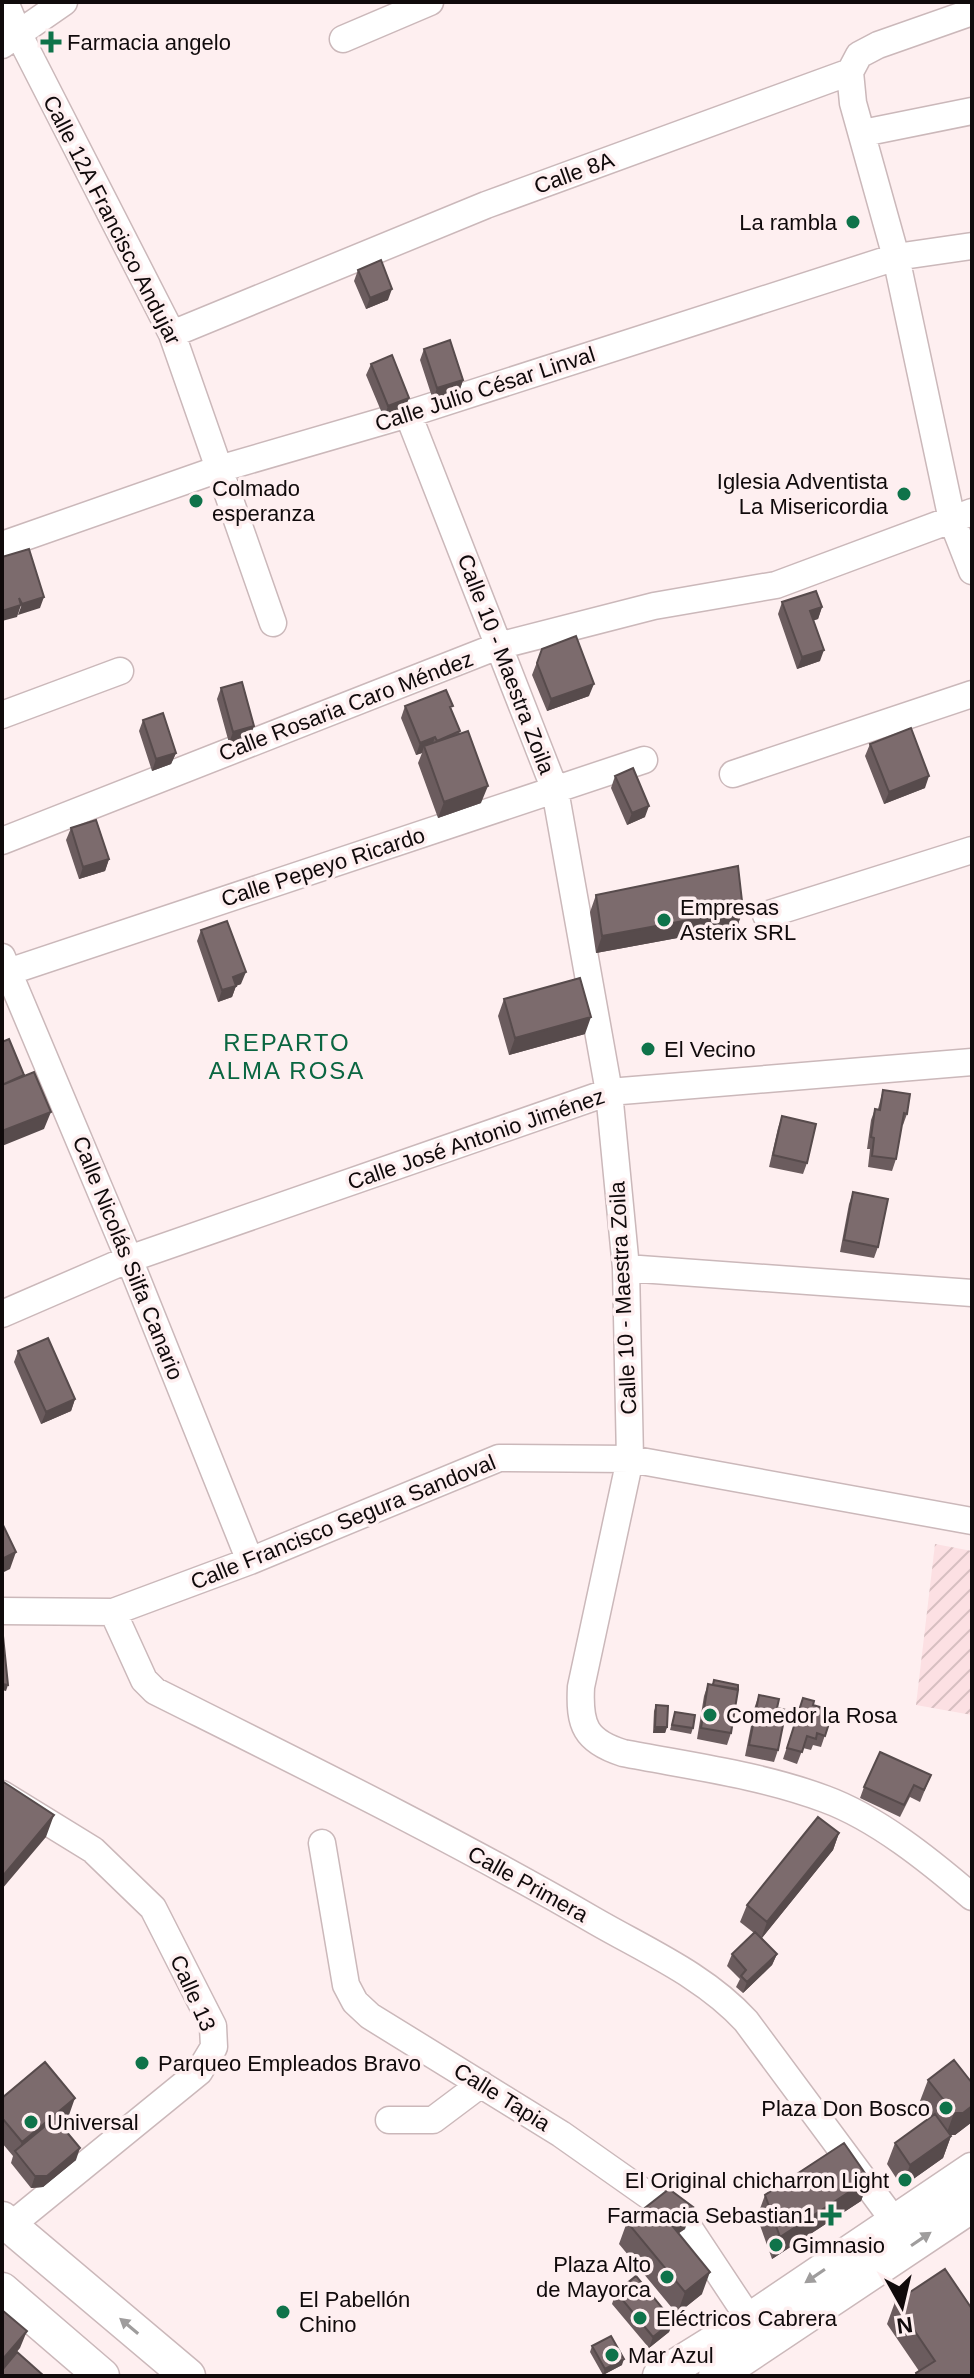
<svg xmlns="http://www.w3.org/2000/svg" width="974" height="2378" font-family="Helvetica,sans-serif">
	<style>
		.industrial { fill: url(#industrial-furrows) }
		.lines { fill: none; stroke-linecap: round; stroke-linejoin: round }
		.minor-casing { stroke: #cbb8ba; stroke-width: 29 }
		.major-casing { stroke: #cbb8ba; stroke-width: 37 }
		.minor { stroke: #fff; stroke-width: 26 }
		.major { stroke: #fff; stroke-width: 34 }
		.wall { fill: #6b5c5e }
		.shaded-wall { fill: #574b4c }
		.building { fill: #7c6b6d; stroke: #574b4c; stroke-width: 2 }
		.oneway { fill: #9f9d9d }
		.poi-dot { fill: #0f734a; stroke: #feeff0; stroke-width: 3 }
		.labels { text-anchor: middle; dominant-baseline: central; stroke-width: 7; stroke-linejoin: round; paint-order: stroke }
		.poi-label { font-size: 22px; fill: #100a0b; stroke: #feeff0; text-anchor: start }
		.street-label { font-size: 22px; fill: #100a0b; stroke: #feeff0 }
		.neighbourhood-label { font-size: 24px; letter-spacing: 2px; fill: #0a6641; stroke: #feeff0 }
	</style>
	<defs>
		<pattern id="industrial-furrows" width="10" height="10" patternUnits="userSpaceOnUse" patternTransform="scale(2)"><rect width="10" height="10" fill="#fce0e3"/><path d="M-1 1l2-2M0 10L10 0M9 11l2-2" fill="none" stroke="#d7bfc1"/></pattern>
	</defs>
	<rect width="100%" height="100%" fill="#feeff0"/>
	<path class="industrial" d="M935,1544L972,1551V1715L916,1705Z"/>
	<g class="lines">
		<defs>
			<path id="minor" d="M5,2L18,33L172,334L273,623
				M343,39L430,2
				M2,45L64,2
				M850,72L853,103L896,257L952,520L972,571
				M863,133L972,111
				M172,334L486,205L850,72L859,55L878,45L972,12
				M408,414L555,790L609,1092L626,1268L630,1459L581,1687C579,1725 585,1741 623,1753C690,1766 761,1775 825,1799C877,1818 930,1861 972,1897
				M2,545L219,469L408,414L896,257L972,246
				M2,715L120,671
				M733,774L972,694
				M2,841L498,646L654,606L776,585L972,512
				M766,915L972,850
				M2,957L129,1259L250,1561
				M2,974L644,760
				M626,1268L972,1293
				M2,1314L129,1259L609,1092L972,1062
				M2,1611L113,1612L250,1561L499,1458L630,1459L972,1521
				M113,1612L144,1680L155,1691C303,1765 452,1838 595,1921C647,1951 705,1976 746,2021L895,2222
				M2,1794L93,1850L153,1908L213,2026L214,2047L199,2072L10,2226
				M322,1843L346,1985L355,2002L370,2016L561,2134L659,2203L691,2231L750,2320
				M389,2120H433L481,2084"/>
			<path id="major" d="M2,2219L188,2376
				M2,2290L102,2376
				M660,2376L750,2320L972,2170
				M716,2376L972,2205"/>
		</defs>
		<use href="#minor" class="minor-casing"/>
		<use href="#major" class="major-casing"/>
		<use href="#minor" class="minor"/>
		<use href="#major" class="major"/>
	</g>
	<path class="wall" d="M358,270L388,300L366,309L354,281Z
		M424,349L463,380L459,392L433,400L420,360Z
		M371,364L405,409L384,418L366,375Z
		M782,602L822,607L818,619L813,620L820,661L797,669L778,614Z
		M542,649L589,696L547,711L532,675Z
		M221,688L250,737L229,743L217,699Z
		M405,706L451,710L460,731L459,734L481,803L438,818L418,763L422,753L416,755L401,718Z
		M143,720L176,753L171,764L152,771L139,731Z
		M870,744L925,788L884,804L865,756Z
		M615,776L645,817L627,825L611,788Z
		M71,828L109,859L105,871L79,879L66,840Z
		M596,895L743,910L737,927L596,953L590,912Z
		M201,930L241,984L236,986L232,997L218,1002L197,941Z
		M504,999L585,1034L509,1055L498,1016Z
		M883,1090L907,1114L903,1125H902L896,1159L892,1171L868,1167L870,1149H867L871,1120L875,1109H878Z
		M782,1116L807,1163L803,1174L769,1167L778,1128Z
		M853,1192L878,1247L874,1258L840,1252L849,1204Z
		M18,1351L75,1399L71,1411L41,1424L14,1362Z
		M714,1680L731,1733L727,1745L697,1739L704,1696L708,1684L712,1685Z
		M759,1695L777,1708L778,1750L774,1762L745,1756L755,1706Z
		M803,1698L813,1705L833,1711L821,1747L813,1745L811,1750L803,1748L797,1764L783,1759Z
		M656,1705L667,1727L665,1733H653L654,1711Z
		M675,1712L693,1728L691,1734L670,1730Z
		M931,1775L920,1802L910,1797L900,1817L860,1798L864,1787Z
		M839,1833L833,1850L762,1938L777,1954L772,1965L743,1993L736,1987L740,1979L727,1966L732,1954L754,1933L740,1922L747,1905Z
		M928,2080L972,2083V2122L955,2135H950L951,2136L943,2158L902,2187L887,2164L895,2143L932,2117L920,2101Z
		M2,2098L69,2115L59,2123L76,2160L43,2187L31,2188L11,2163L13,2156L2,2143Z
		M869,2179L861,2201L772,2259L757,2217L765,2195Z
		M627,2222L685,2229L678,2233L702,2294L677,2314L619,2244Z
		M616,2292L673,2321L669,2332L649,2348L612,2304Z
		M895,2302L972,2376H915L919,2371L887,2324Z
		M592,2346L622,2365L603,2375L590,2352Z"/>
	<path class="shaded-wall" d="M392,289L388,300L366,309L370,298Z
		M463,380L459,392L433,400L437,388Z
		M409,398L405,409L384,418L388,406Z
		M44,597L40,608L18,615L22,604Z
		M21,605L17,617L2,621V611Z
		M822,607L818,619L806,623L810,611Z
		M824,650L820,661L797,669L802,657Z
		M594,684L589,696L547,711L551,699Z
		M254,726L250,737L229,743L233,732Z
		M435,737L431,749L424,746L422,753L416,755L420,743Z
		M176,753L171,764L152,771L156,759Z
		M929,776L925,788L884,804L889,792Z
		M488,786L481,803L438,818L444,802Z
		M649,806L645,817L627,825L632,813Z
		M109,859L105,871L79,879L83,867Z
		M743,910L737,927L596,953L602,936Z
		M246,972L241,984L230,988L236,986L232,997L218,1002L222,990L233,977Z
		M591,1017L585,1034L509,1055L515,1038Z
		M51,1112L44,1129L2,1146V1131Z
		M75,1399L71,1411L41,1424L46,1412Z
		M16,1552L10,1569L2,1573V1559Z
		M2,1684L8,1685L6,1691L2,1690Z
		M655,1727H667L665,1733H653Z
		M54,1815L46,1837L2,1889V1877Z
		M839,1833L833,1850L761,1939L767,1922Z
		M777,1954L772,1965L743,1993L747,1982Z
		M75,2098L69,2115L19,2156L17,2154L22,2142Z
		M972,2106V2122L955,2135H946L954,2113Z
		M951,2136L943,2158L902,2187L910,2165Z
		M80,2148L76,2160L43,2187L31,2188L35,2176Z
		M869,2179L861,2201L772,2259L780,2237Z
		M693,2207L685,2229L662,2245L670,2223Z
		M710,2272L702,2294L677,2314L685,2292Z
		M673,2321L669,2332L649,2348L653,2337Z
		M27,2331L20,2348L2,2370V2360Z
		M624,2359L622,2365L603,2375L605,2369Z"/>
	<path class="building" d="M381,260L392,289L370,298L358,270Z
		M450,340L463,380L437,388L424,349Z
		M392,355L409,398L388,406L371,364Z
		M29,549L44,597L22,604L19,598L21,605L2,611V557Z
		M816,591L822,607L810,611L824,650L802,657L782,602Z
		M576,636L594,684L551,699L537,663L542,649Z
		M242,682L254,726L233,732L221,688Z
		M446,690L453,706L450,707L460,731L437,741L435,737L420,743L405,706Z
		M163,713L176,753L156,759L143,720Z
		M911,728L929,776L889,792L870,744Z
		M468,731L488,786L444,802L424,746Z
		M633,768L649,806L632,813L615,776Z
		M96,820L109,859L83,867L71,828Z
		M738,866L743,910L602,936L596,895Z
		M227,921L246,972L233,977L236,986L222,990L201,930Z
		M580,978L591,1017L515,1038L504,999Z
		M9,1039L24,1075L2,1085V1042Z
		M34,1072L51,1112L2,1131V1085Z
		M883,1090L910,1094L907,1114L904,1113L896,1159L872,1156L874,1138L871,1137L875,1109L880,1110Z
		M782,1116L816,1124L807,1163L773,1155Z
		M853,1192L888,1199L878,1247L844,1240Z
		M48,1338L75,1399L46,1412L18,1351Z
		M2,1523L16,1552L2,1559Z
		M2,1636H3L8,1685L2,1684Z
		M714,1680L738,1685V1689L713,1685Z
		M708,1684L738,1690L731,1733L701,1728Z
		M759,1695L779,1699L777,1708L786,1710L778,1750L749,1745Z
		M803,1698L814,1701L813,1705L833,1711L825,1736L817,1733L816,1739L807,1736L802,1752L787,1748Z
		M656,1705L668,1706L667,1727H655Z
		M675,1712L695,1715L693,1728L672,1725Z
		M880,1752L931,1775L924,1790L914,1785L904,1805L864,1787Z
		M2,1781L54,1815L2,1877Z
		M818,1817L839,1833L767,1922L747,1905Z
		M755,1932L777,1954L747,1982L741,1976L746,1970L732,1954Z
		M954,2060L972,2083V2106L963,2113H954L928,2080Z
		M45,2062L75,2098L22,2142L2,2118V2098Z
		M935,2114L951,2136L910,2165L895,2143Z
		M55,2118L80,2148L47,2176H35L15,2151Z
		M844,2143L869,2179L780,2237L765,2195Z
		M669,2189L693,2207L670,2223L710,2272L685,2292L627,2222Z
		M945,2269L972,2309V2376H917L916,2373L935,2361L895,2302Z
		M636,2276L673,2321L653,2337L616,2292Z
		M2,2310L27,2331L2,2360Z
		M611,2336L624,2359L605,2369L592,2346Z
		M17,2352L44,2376H2V2370Z"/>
	<defs><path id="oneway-solid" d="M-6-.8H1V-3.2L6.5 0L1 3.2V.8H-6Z" transform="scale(2)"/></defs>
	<g class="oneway">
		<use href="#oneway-solid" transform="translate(921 2239) rotate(-34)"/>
		<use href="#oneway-solid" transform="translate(815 2276) rotate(146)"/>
		<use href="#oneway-solid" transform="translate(129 2326) rotate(-140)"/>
	</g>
	<g class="poi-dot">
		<path d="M47 30h8v8h8v8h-8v8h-8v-8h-8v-8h8z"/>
		<circle cx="853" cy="222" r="8"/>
		<circle cx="904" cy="494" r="8"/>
		<circle cx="196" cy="501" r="8"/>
		<circle cx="664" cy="920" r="8"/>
		<circle cx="648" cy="1049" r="8"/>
		<circle cx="710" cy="1715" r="8"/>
		<circle cx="142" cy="2063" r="8"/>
		<circle cx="946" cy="2108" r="8"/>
		<circle cx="31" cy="2122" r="8"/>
		<circle cx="905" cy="2180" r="8"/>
		<path d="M827 2203h8v8h8v8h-8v8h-8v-8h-8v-8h8z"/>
		<circle cx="776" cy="2245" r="8"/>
		<circle cx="667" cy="2277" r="8"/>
		<circle cx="283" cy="2312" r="8"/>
		<circle cx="640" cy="2318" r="8"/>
		<circle cx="612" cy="2355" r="8"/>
	</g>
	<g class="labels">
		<g class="poi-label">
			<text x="67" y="42">Farmacia angelo</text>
			<text x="837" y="222" text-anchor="end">La rambla</text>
			<text x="888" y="481" text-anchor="end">Iglesia Adventista<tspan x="888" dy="25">La Misericordia</tspan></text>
			<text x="212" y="488">Colmado<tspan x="212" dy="25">esperanza</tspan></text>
			<text x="680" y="907">Empresas<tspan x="680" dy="25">Asterix SRL</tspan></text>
			<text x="664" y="1049">El Vecino</text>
			<text x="726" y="1715">Comedor la Rosa</text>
			<text x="158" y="2063">Parqueo Empleados Bravo</text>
			<text x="930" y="2108" text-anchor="end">Plaza Don Bosco</text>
			<text x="47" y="2122">Universal</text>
			<text x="889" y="2180" text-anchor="end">El Original chicharron Light</text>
			<text x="815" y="2215" text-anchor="end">Farmacia Sebastian1</text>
			<text x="792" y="2245">Gimnasio</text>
			<text x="651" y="2264" text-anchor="end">Plaza Alto<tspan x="651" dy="25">de Mayorca</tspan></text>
			<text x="299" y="2299">El Pabellón<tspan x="299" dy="25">Chino</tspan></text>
			<text x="656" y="2318">Eléctricos Cabrera</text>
			<text x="628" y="2355">Mar Azul</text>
		</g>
		<g class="street-label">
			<text transform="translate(574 173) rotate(-20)">Calle 8A</text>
			<text transform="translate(112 220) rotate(63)">Calle 12A Francisco Andujar</text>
			<text transform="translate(485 389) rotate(-18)">Calle Julio César Linval</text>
			<text transform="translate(506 664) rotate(69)">Calle 10 - Maestra Zoila</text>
			<text transform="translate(346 706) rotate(-21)">Calle Rosaria Caro Méndez</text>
			<text transform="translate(323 867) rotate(-18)">Calle Pepeyo Ricardo</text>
			<text transform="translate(476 1139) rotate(-19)">Calle José Antonio Jiménez</text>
			<text transform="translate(128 1258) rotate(68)">Calle Nicolás Silfa Canario</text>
			<text transform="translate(623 1298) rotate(-93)">Calle 10 - Maestra Zoila</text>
			<text transform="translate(343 1522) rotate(-22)">Calle Francisco Segura Sandoval</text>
			<text transform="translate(528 1884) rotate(29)">Calle Primera</text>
			<text transform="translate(193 1993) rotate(66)">Calle 13</text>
			<text transform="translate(502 2097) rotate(32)">Calle Tapia</text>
		</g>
		<g class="neighbourhood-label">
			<text x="287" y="1042">REPARTO<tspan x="287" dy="28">ALMA ROSA</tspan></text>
		</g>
	</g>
	<rect width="974" height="2378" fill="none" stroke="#100a0b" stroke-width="8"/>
	<g transform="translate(902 2306) rotate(172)" stroke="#feeff0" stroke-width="6" paint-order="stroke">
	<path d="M0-6L14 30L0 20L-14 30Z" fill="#100a0b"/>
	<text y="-12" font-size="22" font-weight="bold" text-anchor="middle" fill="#100a0b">N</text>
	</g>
</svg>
